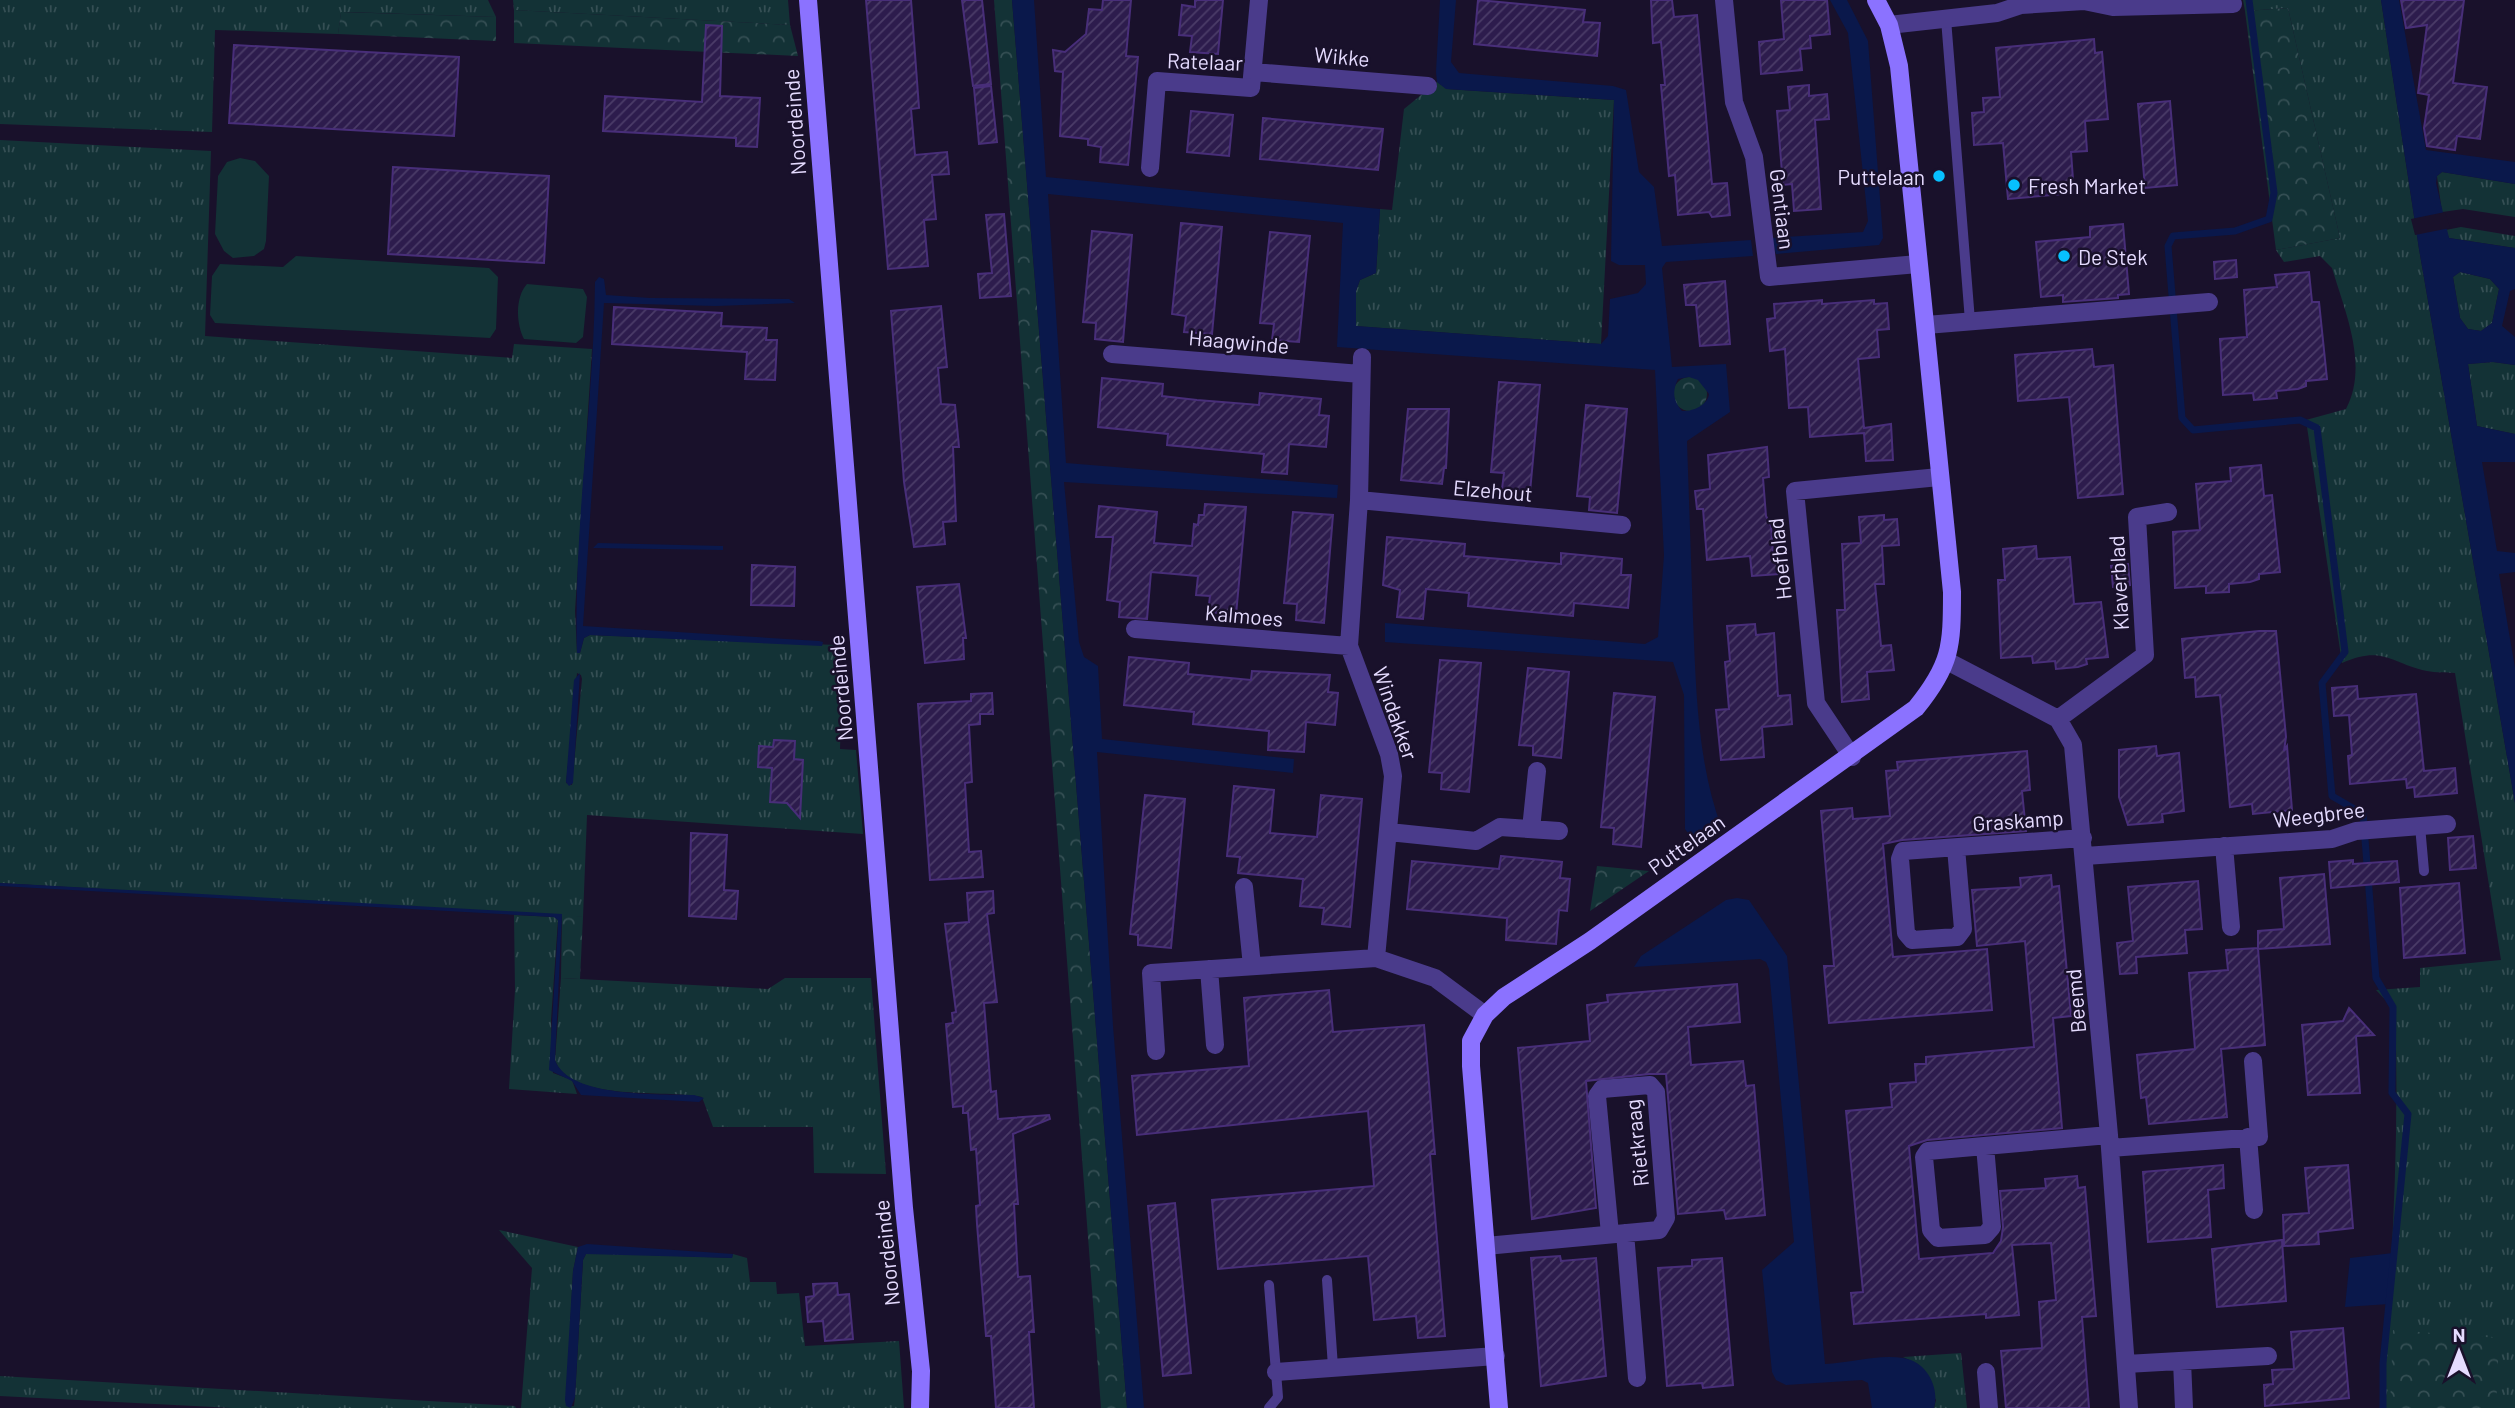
<svg xmlns="http://www.w3.org/2000/svg" width="2515" height="1408" font-family="Barlow,sans-serif">
	<style>
		.grass { fill: url(#grass-tufts); fill-rule: evenodd }
		.forest { fill: url(#forest-crowns) }
		.pitch { fill: #133236 }
		.water { fill: #0a184b; fill-rule: evenodd }
		.pier { fill: #19112b }
		.lines { fill: none; stroke-linecap: round; stroke-linejoin: round }
		.stream { stroke: #0a184b; stroke-width: 7 }
		.building { fill: url(#building-hatch); stroke: #482e79; stroke-width: 2 }
		.lane { stroke: #4a3b8b; stroke-width: 10 }
		.street { stroke: #4a3b8b; stroke-width: 18 }
		.secondary { stroke: #8b72ff; stroke-width: 18 }
		.poi-dot { fill: #07c0ff; stroke: #19112b; stroke-width: 2.5 }
		.labels { text-anchor: middle; dominant-baseline: central; stroke-width: 5; stroke-linejoin: round; paint-order: stroke }
		.street-label { font-size: 21px; fill: #e5dbff; stroke: #19112b }
		.poi-label { font-size: 21px; fill: #e5dbff; stroke: #19112b; text-anchor: start }
	</style>
	<defs>
		<pattern id="grass-tufts" width="24" height="20" patternUnits="userSpaceOnUse" patternTransform="scale(1.75)"><rect width="24" height="20" fill="#133236"/><path d="M3 7l-1-3M5 7V3M7 7l1-3M15 17l-1-3M17 17v-4M19 17l1-3" fill="none" stroke="#354f54"/></pattern>
		<pattern id="forest-crowns" width="20" height="18" patternUnits="userSpaceOnUse" patternTransform="scale(1.75)"><rect width="20" height="18" fill="#133236"/><path d="M2 6a3 3 0 1 1 6 0M12 15a3 3 0 1 1 6 0" fill="none" stroke="#354f54"/></pattern>
		<pattern id="building-hatch" width="6" height="6" patternUnits="userSpaceOnUse" patternTransform="scale(1.75)"><rect width="6" height="6" fill="#2d1c4d"/><path d="M-1 1l2-2M0 6l6-6M5 7l2-2" fill="none" stroke="#4b3c68"/></pattern>
	</defs>
	<rect width="100%" height="100%" fill="#19112b"/>
	<path class="grass" d="M0,0H488L496,17L348,12L341,13L338,34L215,30L212,132L0,124Z
		M513,0H788L790,25L514,10Z
		M2243,0H2381L2419,249L2515,803V1408H2382C2391,1275 2400,1143 2395,1010L2376,990L2420,987V968L2501,960L2455,673C2446,672 2436,673 2427,671C2390,663 2383,645 2342,663L2306,420L2346,409C2369,365 2345,312 2332,268L2320,256L2284,262L2276,250L2340,238L2288,8L2245,11Z
		M1437,82L1447,89L1614,100L1601,344L1355,326L1356,291L1360,280L1376,273L1380,209L1392,210L1404,109Z
		M0,140L211,151L205,336L512,358L514,344L592,349L575,611L577,653H580L584,638L590,635L836,645L841,714L840,749L856,750L863,834L587,815L583,917L0,883ZM577,673L581,675L582,679L572,785L566,783Z
		M2442,172L2515,184V217L2463,209L2442,212L2437,176Z
		M2461,227L2515,236V248L2449,238L2446,230Z
		M2460,272L2490,279L2499,289L2492,323L2481,331L2468,329L2460,318L2453,277Z
		M2493,362L2515,365V434L2477,426L2468,364Z
		M514,915L554,917L558,920L551,1020L553,1073L572,1080L577,1094L509,1089L515,990Z
		M561,978L768,989L785,978H871L886,1174L814,1173L813,1127H713L702,1097C667,1089 570,1103 555,1060Z
		M499,1230L578,1247L573,1271L566,1406H574L575,1397L583,1260L586,1254L594,1253L732,1258L733,1254L747,1258L750,1282H776L777,1294L799,1293L805,1346L899,1341L904,1408H521L532,1268Z
		M1961,1353L1967,1408H1934L1936,1400L1918,1364L1903,1357Z
		M0,1376L515,1406L516,1408H233L0,1396Z"/>
	<path class="forest" d="M994,0H1012L1127,1408H1101Z
		M2288,8L2340,238L2276,250L2245,11Z
		M514,10L790,25L798,56L514,43Z
		M341,12L496,17V41L338,34Z
		M1673 394a17 17 0 1 1 34 0a17 17 0 1 1-34 0Z
		M1597,866L1649,871L1590,911Z
		M562,914L583,917L580,979L561,978Z
		M2393,1330L2499,1338L2496,1408H2390Z"/>
	<path class="pitch" d="M240,158L255,161L269,176L266,241L264,249L254,256L233,258L224,251L215,234L218,176L227,162Z
		M296,256L489,268L498,277L496,329L490,338L215,323L210,315L212,276L220,264L283,267Z
		M527,284L583,289L587,297L583,337L576,343L524,339C516,324 515,297 527,284Z"/>
	<path class="water" d="M1012,0H1034L1046,177L1380,209L1376,273L1360,280L1356,291V326L1601,344L1608,336L1610,299L1638,293L1646,284L1645,265H1619L1611,261L1614,100L1446,89L1437,82L1436,72L1440,0H1456L1451,62L1459,73L1613,86L1626,90L1639,172L1654,187L1662,246L1751,240L1753,256L1666,262L1662,268L1672,367L1726,364L1730,412L1687,441C1689,500 1691,559 1693,618C1696,688 1697,762 1722,829L1697,846L1685,829L1684,695L1673,662L1385,642V623L1645,644L1658,637L1664,555L1655,370L1337,347L1343,223L1048,194L1066,463L1338,485L1337,498L1064,482L1079,642L1084,657L1098,666L1102,739L1294,759L1293,773L1097,752L1113,1026L1144,1408H1127ZM1689,377L1698,380L1709,394C1708,405 1692,412 1682,411C1673,401 1672,391 1678,379Z
		M1830,0H1847L1868,41L1883,238L1879,245L1776,254L1771,238L1863,232L1868,221L1848,33Z
		M2381,0H2399L2426,150L2515,162V184L2442,172L2437,176L2436,183L2449,238L2515,248V289L2510,291L2502,326L2515,337V365L2493,362L2468,364L2477,426L2515,434V462H2482L2497,551L2515,553V572L2499,574L2515,668V803L2419,249ZM2460,272L2490,279L2499,289L2492,323L2481,331L2468,329L2460,318L2453,277Z
		M599,277L604,279L606,295L650,298L789,299L795,303L716,306L604,303L583,626L819,641L823,642L822,646L590,635L584,638L580,653H577C573,529 594,406 595,282Z
		M598,543L723,546V550L593,548Z
		M580,673L573,783L569,786L566,782L574,680Z
		M0,883L562,914L555,1060C568,1098 661,1094 694,1095L704,1098L699,1102L581,1095L572,1081L549,1070L558,927V920L554,917L0,886Z
		M1737,898L1749,900L1787,956L1825,1364C1849,1363 1879,1354 1903,1358C1926,1361 1940,1387 1934,1408H1872L1868,1383L1862,1380L1786,1385L1776,1380L1772,1372L1762,1270L1794,1242L1769,969L1766,962L1760,959L1634,967L1641,956L1726,900Z
		M587,1244L733,1254L732,1258L586,1254L583,1260L575,1397L571,1408L566,1406L565,1400L573,1271L578,1247Z
		M2393,1253L2389,1304L2345,1307L2350,1258Z"/>
	<path class="pier" d="M2445,212L2450,228L2415,235L2411,219Z"/>
	<g class="lines">
		<path class="stream" d="M2249,0L2274,193L2269,219L2235,231L2173,236L2168,246L2182,418L2193,430L2300,420L2317,428L2345,652L2322,683L2332,796L2363,814L2376,978L2393,1007L2392,1093L2408,1114L2383,1363V1408"/>
	</g>
	<path class="building" d="M866,0H911L919,108L911,109L915,155L947,152L949,174L932,175L936,219L924,220L928,266L888,269Z
		M962,0H982L991,84L973,86Z
		M1103,0H1131L1126,56L1138,57L1128,165L1100,162L1101,147L1088,145V139L1060,136L1063,72L1055,71L1053,50L1065,52L1086,34L1089,9L1102,10Z
		M1195,0H1223L1218,54L1190,52L1192,36L1179,35L1182,5L1195,7Z
		M1478,0L1585,10L1583,22L1600,23L1597,56L1474,44Z
		M1651,0H1672L1674,17L1697,15L1712,184L1727,183L1730,215L1712,217L1709,212L1678,215L1675,175L1669,176L1661,85H1665L1661,42L1653,43Z
		M1781,0H1827L1830,34L1810,36L1811,48L1800,49L1802,70L1761,74L1759,42L1784,39Z
		M2401,0H2464L2453,83L2487,87L2480,139L2457,136L2455,150L2427,146L2424,128L2429,95L2418,93L2427,25L2406,28Z
		M706,25L722,26L720,96L760,98L757,147L736,146V138L603,131L605,96L702,102Z
		M2094,39L2095,53L2102,52L2108,119L2085,121L2087,151L2071,152L2074,193L2008,199L2003,143L1974,145L1972,113L1984,112L1983,98L2000,97L1996,48Z
		M234,45L459,57L454,136L229,123Z
		M1809,85V96L1827,94L1829,119L1815,120L1821,209L1794,211L1792,184L1783,185L1777,111L1790,110L1788,87Z
		M991,86L997,142L979,144L974,88Z
		M2170,101L2177,185L2145,188L2138,104Z
		M1191,111L1233,115L1229,156L1187,152Z
		M1263,118L1383,129L1378,170L1260,159Z
		M393,167L549,176L544,263L388,254Z
		M1004,214L1011,296L980,298L978,274L992,273L986,215Z
		M1181,223L1222,227L1212,334L1184,332L1186,316L1172,314Z
		M2123,224L2129,294L2118,295V298L2063,302V295L2041,297L2036,242L2090,237V227Z
		M1092,231L1132,235L1123,342L1095,339L1096,323L1083,322Z
		M1270,232L1310,236L1299,342L1272,340L1274,324L1260,323Z
		M2236,260L2237,277L2215,279L2214,262Z
		M2309,272L2312,302H2319L2327,379L2306,381V386L2298,389L2276,391L2277,398L2254,400L2253,393L2223,395L2220,339L2247,337L2244,290L2277,287L2275,275Z
		M1725,281L1730,344L1700,346L1696,305H1686L1684,285Z
		M1822,300V304L1874,300V304L1887,303L1889,329L1877,330L1879,357L1858,359L1864,428L1891,424L1893,460L1866,461L1864,433L1810,437L1808,407L1789,408L1785,349L1770,351L1767,319L1775,318L1774,304Z
		M941,306L947,367L938,368L941,404L955,405L959,447H953L956,521L943,522L945,544L914,547L904,482L891,311Z
		M614,307L722,313L721,326L767,328L766,340H777L775,380L745,379L747,352L612,344Z
		M2092,349L2094,367L2113,365L2123,494L2078,498L2069,397L2018,401L2015,355Z
		M1102,378L1163,384L1162,396L1197,400L1259,405L1260,393L1321,399L1319,415L1329,416L1326,447L1289,444L1287,474L1262,472L1264,454L1167,445L1168,434L1098,427Z
		M1499,382L1540,385L1530,492L1502,489L1504,473L1491,472Z
		M1586,405L1627,409L1617,513L1589,510L1590,497L1577,496Z
		M1408,409H1449L1446,468H1444L1442,484L1401,480Z
		M1767,447L1769,477L1763,478L1766,516L1771,526L1773,554L1778,553L1780,574L1752,576L1750,556L1707,560L1703,509H1697L1695,491L1710,489L1708,455Z
		M2261,465L2264,496L2272,495L2280,572L2259,574V579L2250,582L2229,584V592L2206,593V586L2175,588L2173,532L2200,530L2196,484L2231,481L2230,468Z
		M1205,504L1246,507L1236,615L1208,612L1210,596L1196,595L1198,576L1151,572L1147,619L1119,617L1120,602L1107,600L1113,537H1096L1099,506L1157,512L1154,543L1192,546L1194,524L1198,525L1199,515H1204Z
		M1293,512L1333,515L1324,623L1296,620L1297,604L1284,603Z
		M1884,515V520L1897,519L1899,545L1882,546L1884,584H1875L1881,646L1891,645L1894,670L1867,672L1869,699L1842,702L1837,610H1845L1842,544L1861,543L1859,517Z
		M1387,537L1465,544L1464,556L1561,564V553L1622,559L1621,575H1631L1628,608L1574,603L1573,616L1468,606L1469,593L1426,589L1423,619L1397,617L1400,590L1383,585Z
		M2036,546L2037,559L2070,557L2074,604L2101,602L2108,657L2086,659L2087,664L2078,667L2056,669L2055,661L2033,663L2032,656L2001,658L1998,580H2005L2003,549Z
		M2128,564L2130,585L2113,587L2111,566Z
		M752,565L795,567L794,606L751,605Z
		M959,584L966,638H963L964,659L925,663L917,587Z
		M1755,624L1756,635L1774,633L1778,696L1790,695L1792,724L1762,727L1764,757L1721,760L1716,710L1729,709L1725,662L1730,661L1727,626Z
		M2259,631H2276L2286,737L2284,751L2287,746L2292,810L2253,814L2252,804L2230,807L2220,695L2196,697L2195,677L2185,678L2182,639Z
		M1129,657L1189,663L1188,674L1251,680L1252,671L1330,675L1328,692L1338,693L1335,725L1306,722L1304,752L1268,750L1269,731L1193,724L1194,712L1124,705Z
		M1440,660L1481,663L1469,792L1441,789L1442,773L1429,772Z
		M1528,668L1569,672L1561,758L1533,755V746L1519,745Z
		M2357,686L2358,699L2416,694L2424,771L2455,768L2457,793L2415,797L2414,787L2407,788L2406,779L2350,784L2348,756L2352,755L2349,715L2334,716L2332,688Z
		M992,693L993,714H980V724L969,725L972,782L965,783L969,852L981,851L983,877L930,880L918,704L971,701V694Z
		M1614,693L1655,697L1641,847L1613,844L1614,828L1601,827Z
		M774,740L795,741L794,759L803,760L800,818L787,803L770,802L772,768L758,767L759,746L773,747Z
		M2156,746L2157,756L2179,753L2184,811L2162,814L2163,822L2128,825L2119,797V750Z
		M2027,751L2030,790L2022,791L2026,831L1902,840L1883,844L1893,957L1987,949L1992,1010L1829,1023L1824,966H1834L1821,811L1852,808L1853,819L1890,816L1886,771L1898,770L1897,762Z
		M1234,786L1274,790L1270,833L1317,837L1321,795L1362,799L1350,927L1322,924L1324,908L1300,906L1303,879L1238,873L1240,857L1227,856Z
		M1145,795L1185,799L1171,948L1138,945V935L1130,934Z
		M691,833L727,835L724,890L738,891L736,919L689,916Z
		M2473,836L2476,868L2450,870L2448,838Z
		M1501,856L1562,862L1560,878L1570,879L1567,911L1559,910L1556,944L1506,940L1507,918L1407,909L1412,861L1499,869Z
		M2353,860V864L2397,861L2399,882L2331,888L2329,862Z
		M2324,874L2330,944L2258,949V931L2284,929L2280,878Z
		M2051,875L2052,887L2059,886L2071,1016L2053,1018L2062,1128L1927,1140L1909,1146L1919,1259L1993,1253L2001,1241L2003,1227L2000,1191L2046,1188L2045,1179L2077,1176L2078,1188L2085,1187L2096,1316L2082,1317L2089,1408H2006L2001,1351L2042,1348L2039,1302L2056,1300L2051,1243L2012,1245L2019,1315L1986,1318V1314L1854,1324L1851,1293L1863,1292L1846,1111L1892,1107L1890,1084L1916,1082L1915,1064H1926V1057L2034,1047L2025,941L1977,946L1972,890L2021,887L2020,878Z
		M2198,881L2202,929L2185,930L2187,953L2136,957L2137,973L2120,974L2117,943L2133,941L2128,887Z
		M2459,883L2465,953L2404,958L2400,888Z
		M993,891L994,913L987,914L997,1002L984,1003L991,1092L996,1091L998,1119L1049,1115L1050,1119L1013,1134L1018,1204H1014L1018,1277L1030,1276L1032,1305L1034,1332H1029L1034,1408H996L991,1336H986L977,1224L976,1206L980,1205L976,1149L971,1150L968,1113H963V1106L953,1107L946,1024L953,1023L952,1013L956,1012L945,924L969,922L967,893Z
		M2258,948L2265,1045L2221,1049L2227,1117L2149,1124L2146,1097L2141,1098L2137,1055L2195,1049L2189,973L2228,970L2226,950Z
		M1737,984L1740,1022L1688,1027L1691,1065L1743,1061L1746,1086L1754,1085L1765,1215L1726,1219L1724,1210L1678,1214L1666,1074H1649L1586,1081L1596,1208L1532,1219L1518,1048L1590,1041L1587,1005L1608,1002L1607,995Z
		M1329,990L1333,1032L1424,1025L1435,1154H1430L1445,1336L1418,1338L1416,1316L1374,1320L1368,1256L1218,1269L1212,1200L1374,1186L1368,1111L1137,1135L1132,1076L1249,1066L1244,998Z
		M2349,1008L2374,1035L2356,1036L2360,1093L2308,1095L2302,1025L2343,1021Z
		M2223,1165L2224,1188L2208,1190L2211,1237L2148,1242L2143,1172Z
		M2348,1165L2353,1228L2318,1232L2319,1244L2284,1246L2283,1215L2309,1213L2305,1168Z
		M1175,1203L1191,1373L1163,1376L1148,1206Z
		M2282,1240L2286,1301L2217,1307L2212,1249Z
		M1560,1256L1561,1261L1596,1258L1606,1376L1541,1386L1531,1258Z
		M1722,1258L1733,1385L1703,1388L1702,1383L1667,1386L1658,1268L1692,1266V1260Z
		M837,1283L838,1295L849,1294L853,1339L825,1341L823,1321L808,1322L806,1297L814,1296L813,1284Z
		M2343,1328L2349,1398L2265,1406L2264,1385L2273,1384L2272,1370L2294,1369L2291,1332Z"/>
	<g class="lines">
		<path class="lane" d="M1946,19L1970,321
			M2420,826L2424,871
			M1327,1280L1333,1367
			M1269,1285L1278,1397L1269,1408"/>
		<path class="street" d="M1724,0L1734,102L1754,157L1769,277L1918,264
			M1889,25L1997,13L2021,5L2084,1L2113,7L2233,4
			M1253,72L1428,86
			M1150,168L1157,81L1251,88L1259,0
			M1926,325L2209,302
			M1112,354L1361,374
			M1362,357L1359,500L1349,646L1389,754L1393,776L1376,958L1435,978L1485,1015
			M1359,500L1622,525
			M1135,629L1349,646
			M1947,661L2058,719L2073,745L2109,1135L2129,1408
			M2058,719L2145,655L2137,517L2168,512
			M1852,757L1816,703L1795,491L1939,477
			M1531,829L1537,771
			M1389,832L1476,841L1500,827L1559,831
			M2224,846L2231,927
			M1956,848L1963,929L1957,937L1912,940L1906,933L1900,859L1903,851L2083,838
			M2085,856L2332,839L2356,831L2447,824
			M1244,887L1252,966
			M1209,969L1215,1045
			M1156,1051L1151,973L1376,958
			M2248,1137L2254,1210
			M1985,1146L1992,1227L1985,1235L1938,1238L1931,1230L1924,1157L1928,1151L2109,1135
			M2110,1148L2259,1137L2253,1061
			M1625,1233L1637,1378
			M1486,1246L1659,1230L1666,1218L1656,1092L1650,1085L1602,1089L1597,1096L1610,1234
			M2182,1361L2184,1408
			M2126,1364L2268,1356
			M1276,1372L1496,1356
			M1986,1372L1989,1408"/>
		<path class="secondary" d="M808,0L904,1208L921,1371L920,1408
			M1499,1408L1471,1066V1041L1485,1015L1504,997L1590,941L1916,708C1951,665 1952,647 1952,592L1899,66L1889,25L1876,0"/>
	</g>
	<g class="poi-dot">
		<circle cx="1939" cy="176" r="7"/>
		<circle cx="2014" cy="185" r="7"/>
		<circle cx="2064" cy="256" r="7"/>
	</g>
	<g class="labels">
		<g class="street-label">
			<text transform="translate(1342 56) rotate(5)">Wikke</text>
			<text transform="translate(1205 61) rotate(2)">Ratelaar</text>
			<text transform="translate(794 122) rotate(-94)">Noordeinde</text>
			<text transform="translate(1783 209) rotate(83)">Gentiaan</text>
			<text transform="translate(1239 341) rotate(5)">Haagwinde</text>
			<text transform="translate(1493 490) rotate(5)">Elzehout</text>
			<text transform="translate(1779 559) rotate(-96)">Hoefblad</text>
			<text transform="translate(2118 583) rotate(-93)">Klaverblad</text>
			<text transform="translate(1244 615) rotate(5)">Kalmoes</text>
			<text transform="translate(840 688) rotate(-95)">Noordeinde</text>
			<text transform="translate(1396 713) rotate(71)">Windakker</text>
			<text transform="translate(2319 814) rotate(-7)">Weegbree</text>
			<text transform="translate(2018 820) rotate(-4)">Graskamp</text>
			<text transform="translate(1686 844) rotate(-35)">Puttelaan</text>
			<text transform="translate(2075 1001) rotate(-95)">Beemd</text>
			<text transform="translate(1636 1143) rotate(-96)">Rietkraag</text>
			<text transform="translate(886 1253) rotate(-96)">Noordeinde</text>
		</g>
		<g class="poi-label">
			<text x="1925" y="176" text-anchor="end">Puttelaan</text>
			<text x="2028" y="185">Fresh Market</text>
			<text x="2078" y="256">De Stek</text>
		</g>
	</g>
	<g transform="translate(2459 1352)" stroke="#19112b" stroke-width="5" paint-order="stroke">
	<path d="M0-5L12 26L0 18L-12 26Z" fill="#e5dbff"/>
	<text y="-10" font-size="19" font-weight="bold" text-anchor="middle" fill="#e5dbff">N</text>
	</g>
</svg>
